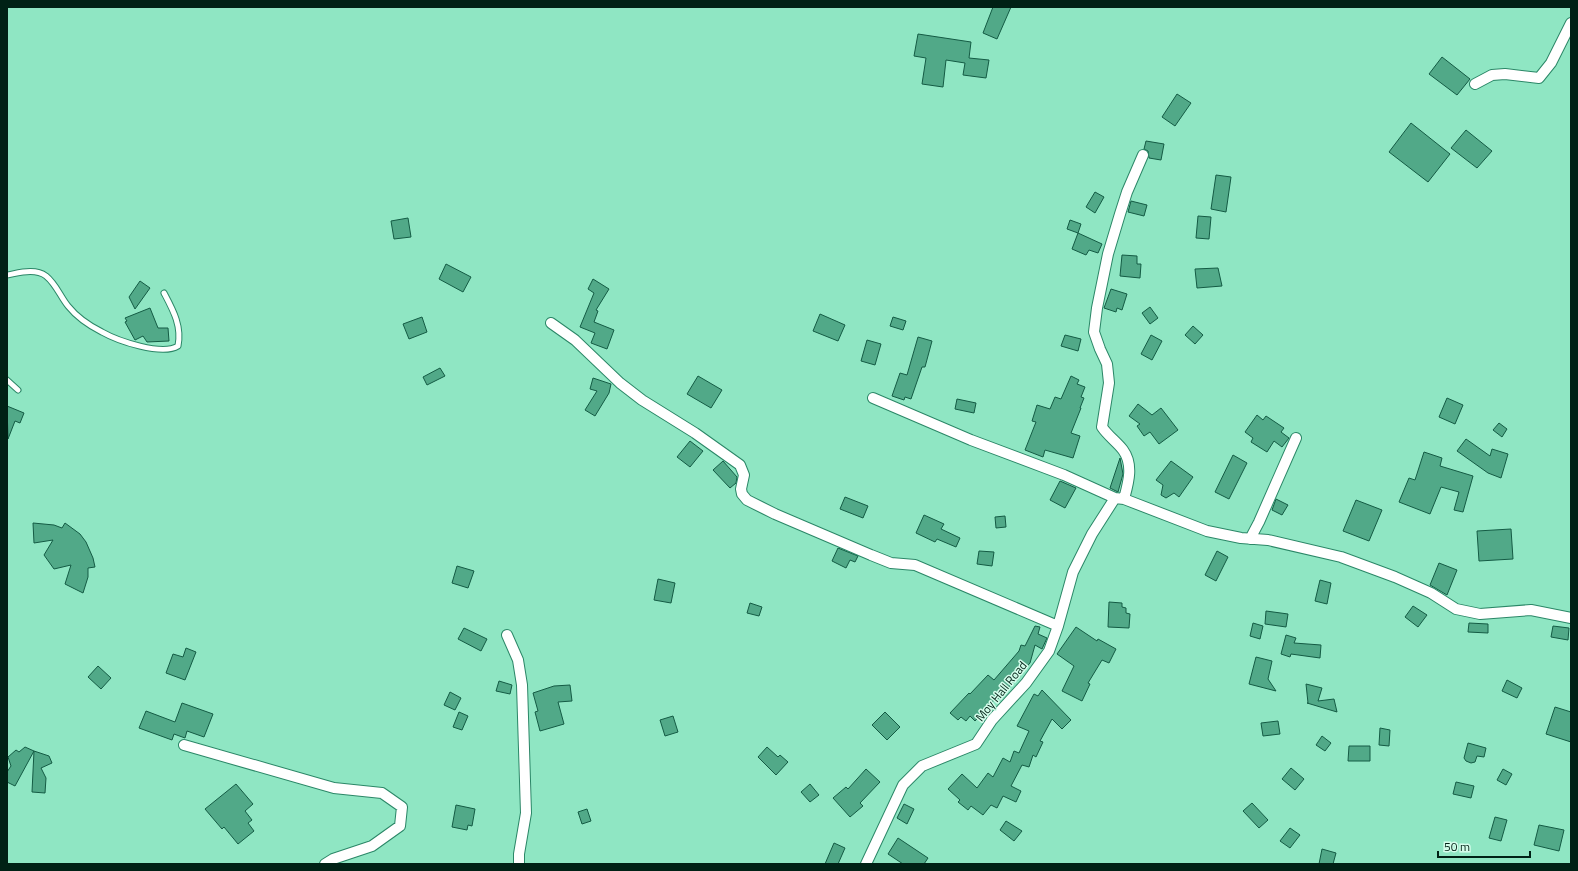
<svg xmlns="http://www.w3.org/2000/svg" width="1578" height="871" font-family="'Titillium Web',sans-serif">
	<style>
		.building { fill: #51a988; stroke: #145b44 }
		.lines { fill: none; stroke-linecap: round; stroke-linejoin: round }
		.lane-casing { stroke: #2b8767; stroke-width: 7 }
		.street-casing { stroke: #2b8767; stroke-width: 12 }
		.lane { stroke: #fff; stroke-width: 5 }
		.street { stroke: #fff; stroke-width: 10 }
		.labels { text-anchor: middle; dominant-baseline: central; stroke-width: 3; stroke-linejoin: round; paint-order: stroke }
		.street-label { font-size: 12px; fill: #002115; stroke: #d4fdeb }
	</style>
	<rect width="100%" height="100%" fill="#8fe6c3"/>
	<path class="building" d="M993,7H1011L997,39L983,33Z
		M918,34L971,42L969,58L989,60L986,78L963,75L965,63L946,60L943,87L922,84L926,58L914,56Z
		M1442,57L1470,79L1457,95L1429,74Z
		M1177,94L1191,103L1175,126L1162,117Z
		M1411,123L1450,154L1428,182L1389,152Z
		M1466,130L1492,151L1477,168L1451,148Z
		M1146,141L1164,144L1161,160L1149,158L1148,151L1144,149Z
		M1216,175L1231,177L1226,212L1211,209Z
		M1095,192L1104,197L1095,213L1086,207Z
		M1131,201L1147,205L1144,216L1128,212Z
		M1198,216L1211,217L1209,239L1196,238Z
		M408,218L411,237L394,239L391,221Z
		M1070,220L1081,224L1078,233L1067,229Z
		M1078,233L1102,244L1098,253L1089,250L1086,255L1072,249Z
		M1122,255L1137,256V264H1141L1140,278L1120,276Z
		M446,264L471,277L463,292L439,279Z
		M1218,268L1222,286L1197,288L1195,269Z
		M593,279L609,289L596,310L598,311L594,322L614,330L607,349L591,343L595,333L580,327L594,293L588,289Z
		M140,281L150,288L135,309L129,297Z
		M1111,289L1127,294L1122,310L1117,308L1116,312L1104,308Z
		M1150,307L1158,318L1150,324L1142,313Z
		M150,308L158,328H168L169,341L147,342L143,336L135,340L125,322L127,321L125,318Z
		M820,314L845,325L838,341L813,331Z
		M422,317L427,332L409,339L403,324Z
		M893,317L906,321L903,330L890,326Z
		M1193,326L1203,335L1195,344L1185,335Z
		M1065,335L1081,339L1078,351L1061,346Z
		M1151,335L1162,341L1152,360L1141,354Z
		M918,337L932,341L925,367H922L911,399L905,397L904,400L892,396L900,373L907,375Z
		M867,340L881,344L875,365L861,361Z
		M440,368L445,376L427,385L423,377Z
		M698,376L722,390L711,408L687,394Z
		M1071,376L1079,380L1077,384L1085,387L1081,397L1084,398L1080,408H1081L1071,433L1080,436L1073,458L1045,450L1043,457L1025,450L1036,422L1032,421L1037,405L1050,409L1055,397L1061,399Z
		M593,378L611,384L609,393L595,416L585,410L597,391L590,389Z
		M1447,398L1463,405L1455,424L1439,417Z
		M957,399L976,403L974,413L955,409Z
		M1138,404L1152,415L1161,408L1178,430L1159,444L1150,432L1144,436L1137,426L1140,424L1129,416Z
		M7,406L24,413L20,423L15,421L8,439Z
		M1257,415L1263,420L1266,416L1284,428L1281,432L1289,438L1282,447L1274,441L1267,452L1251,442L1253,438L1245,432Z
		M1499,423L1507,429L1502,437L1493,430Z
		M1466,439L1490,456L1492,449L1508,454L1501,478L1488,473L1457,451Z
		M690,441L703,451L690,467L677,457Z
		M1424,452L1442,458L1440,466L1473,476L1463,512L1454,510L1459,492L1441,487L1430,514L1399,502L1409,478L1415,480Z
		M1233,455L1247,463L1229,499L1215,492Z
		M1120,458L1123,474L1118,492L1110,488Z
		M723,461L737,477L736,483L730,488L713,470Z
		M1171,461L1193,477L1179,497L1174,493L1166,498L1161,495L1163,485L1156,480Z
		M1060,481L1076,488L1065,508L1050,500Z
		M845,497L868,506L863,518L840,509Z
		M1276,499L1288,505L1282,515L1272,510Z
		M1356,500L1382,510L1369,541L1343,531Z
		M924,515L944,524L941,529L960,538L956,547L937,539L935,542L916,533Z
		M1005,516L1006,527L996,528L995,517Z
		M33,523L54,525L62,528L65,523L80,534L86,542L93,558L95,567L88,568V577L83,593L65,584L71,565L54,569L44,555L53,540L34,543Z
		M1511,529L1513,559L1479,561L1477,531Z
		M838,548L858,556L855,562L850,560L846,568L832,561Z
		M979,551L994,552L992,566L977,564Z
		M1217,551L1228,557L1216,581L1205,575Z
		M1439,563L1457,570L1447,595L1430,585Z
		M457,566L474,571L468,588L452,583Z
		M658,579L675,583L671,603L654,600Z
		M1320,580L1331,583L1327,604L1315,601Z
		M1109,602L1122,603V607L1126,608V613L1130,614L1129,628L1108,627Z
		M750,603L762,607L759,616L747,613Z
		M1413,606L1427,615L1418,627L1405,617Z
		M1266,611L1288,614L1286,627L1265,624Z
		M1253,623L1263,626L1260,639L1250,636Z
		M1469,623L1488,624V633L1468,632Z
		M1035,626L1040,627L1038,634L1047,638L1042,649L1035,645L1030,663L997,700L995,699L975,721L970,716L966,721L961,717L958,720L950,713L969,693L970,694L988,675L994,680L1019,651L1021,645L1025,646Z
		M1553,626L1569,628L1568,640L1551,637Z
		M1076,627L1097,641L1098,639L1116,649L1109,663L1102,660L1088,683L1090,684L1082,701L1062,691L1074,666L1057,654Z
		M464,628L487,639L481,651L458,639Z
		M1286,635L1296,638L1294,643L1321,645L1320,658L1291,654L1290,657L1281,654Z
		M186,648L196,652L185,680L166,673L173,654L183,657Z
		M1256,657L1272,661L1268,679L1276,691L1249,684Z
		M98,666L111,678L101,689L88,677Z
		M1507,680L1522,688L1517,698L1502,691Z
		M499,681L512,685L510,694L496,691Z
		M1306,684L1322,688L1318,701L1334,699L1337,712L1307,703H1308Z
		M570,685L572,701L558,702L564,724L540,731L535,712L538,711L533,693L554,686Z
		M1042,690L1071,720L1062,729L1052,719L1040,741L1043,742L1036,757L1033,755L1029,767L1022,765L1011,786L1021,791L1016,802L1003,796L997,808L991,805L983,815L971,806L968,810L958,802L960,800L948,789L962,774L977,788L988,773L993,777L1003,758L1010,762L1014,751L1019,753L1029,731L1017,726L1034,694L1038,696Z
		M450,692L461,698L455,710L444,705Z
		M182,703L213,714L204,737L187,731L185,738L174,734L172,740L139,728L146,711L175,722Z
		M1555,707L1571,712V742L1546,734Z
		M459,712L468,716L462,730L453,727Z
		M885,712L900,727L887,740L872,725Z
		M673,716L678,732L665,736L660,720Z
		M1278,721L1280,734L1263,736L1261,723Z
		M1380,728L1390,730L1389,746L1379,745Z
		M1322,736L1331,743L1325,751L1316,745Z
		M1468,743L1486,748L1484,757L1477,756L1475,762L1471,763L1466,761L1464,758Z
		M1349,746H1370V761H1348Z
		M25,747L34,751L15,786L7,782V772L11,766L8,757L16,750L19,752Z
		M767,747L778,757L780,755L788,762L776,775L758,757Z
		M34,751L49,756L52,763L41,768L46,778L45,793L32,792Z
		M1291,768L1304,779L1295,790L1282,779Z
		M866,769L880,782L860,803L863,806L850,817L833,798L846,787L848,789Z
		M1503,769L1512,774L1506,785L1497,780Z
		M1456,782L1474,786L1471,798L1453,794Z
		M236,784L253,804L245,811L252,820L248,823L254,831L238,844L224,827L222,829L205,809Z
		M810,784L819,795L810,802L801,792Z
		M1252,803L1268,820L1259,828L1243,811Z
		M904,804L914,809L907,824L897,818Z
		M456,805L475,809L472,826L468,825L467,830L452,827Z
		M587,809L591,821L582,824L578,812Z
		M1495,817L1507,820L1501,841L1489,838Z
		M1006,821L1022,831L1014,841L1000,830Z
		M1539,825L1564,830L1559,851L1534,845Z
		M1290,828L1300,835L1290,848L1280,841Z
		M898,838L928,858L924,864H903L888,854Z
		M834,843L845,848L838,864H825Z
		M1322,849L1336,853L1333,864H1319Z"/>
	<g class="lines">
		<defs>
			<path id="lane" d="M7,275C19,273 35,268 46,276C56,284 60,296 68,306C76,316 90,326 102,332C118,341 162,356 178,346C182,326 173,310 164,293
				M7,380L18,390"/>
			<path id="street" d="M1475,84L1492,75L1505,74L1539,78L1551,63L1571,23
				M551,323L575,340L620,383L642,400L695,433L740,465L744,475L741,489L742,494L747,500L775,514L871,555L891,563L915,565L1058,626
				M873,398L971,440L1064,475L1115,498L1124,499L1207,531L1241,538L1268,540L1341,557L1395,577L1431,593L1456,609L1480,614L1531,610L1571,618
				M1124,499C1128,484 1134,465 1123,450C1117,442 1108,436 1102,427L1109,383L1107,364L1100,349L1094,332L1097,308L1108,254L1120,214L1127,192L1143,155
				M1250,539L1259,522L1296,438
				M507,635L518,660L522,685L526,813L519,854V864
				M184,745L334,788L382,793L402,807L400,826L372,846L333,859L325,864
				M866,864L903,785L922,766L976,744L992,720L1026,683L1049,651L1058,626L1073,572L1092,534L1115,498"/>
		</defs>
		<use href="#lane" class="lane-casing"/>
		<use href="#street" class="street-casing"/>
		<use href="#lane" class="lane"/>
		<use href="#street" class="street"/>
	</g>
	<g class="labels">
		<g class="street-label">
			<text transform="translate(1001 691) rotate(-51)">Moy Hall Road</text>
		</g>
	</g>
	<rect width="1578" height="871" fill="none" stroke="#002115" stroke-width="16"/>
	<path d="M1438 851v6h92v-6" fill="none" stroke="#002115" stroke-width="2"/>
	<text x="1444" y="851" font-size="12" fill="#002115" stroke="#d4fdeb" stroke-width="3" paint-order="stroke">50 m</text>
</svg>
